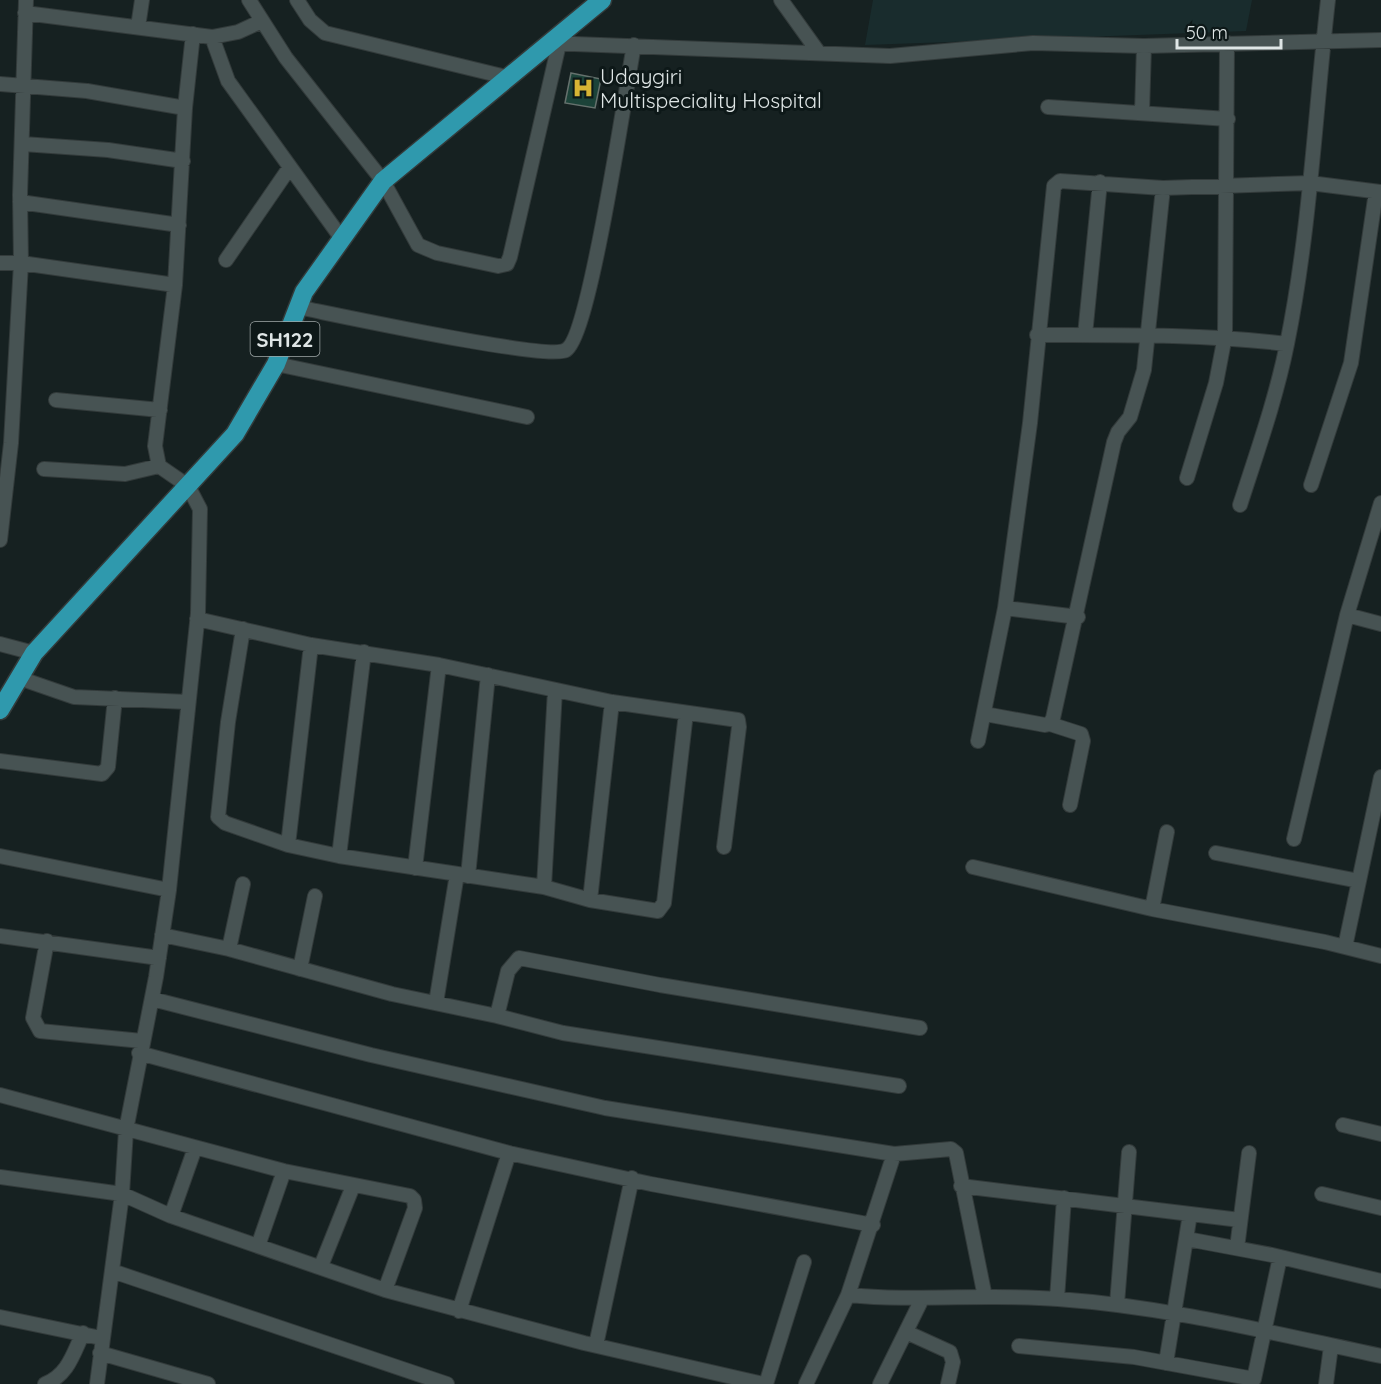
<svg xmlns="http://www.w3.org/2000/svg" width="1381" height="1384" font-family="Quicksand,sans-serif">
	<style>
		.built { fill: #192c2d }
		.building { fill: #1c4339; stroke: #65716d; stroke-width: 1.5 }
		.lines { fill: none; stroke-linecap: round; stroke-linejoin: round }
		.minor-casing { stroke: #333b3b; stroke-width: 16 }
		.major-casing { stroke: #333b3b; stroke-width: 21 }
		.minor { stroke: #475353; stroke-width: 14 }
		.major { stroke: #2f99ad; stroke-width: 18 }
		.labels { text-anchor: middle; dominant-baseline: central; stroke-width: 6; stroke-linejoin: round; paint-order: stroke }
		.shield { fill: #0d1818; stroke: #a0a8a8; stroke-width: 1.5 }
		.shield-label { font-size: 20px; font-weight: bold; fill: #dfe6e6 }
		.poi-label { font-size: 21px; fill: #dfe6e6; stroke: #0d1818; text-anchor: start }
	</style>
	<rect width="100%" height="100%" fill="#162121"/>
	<path class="built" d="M873,0H1252L1246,31L865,45Z"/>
	<path class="building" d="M571,73L601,79L595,108L565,103Z"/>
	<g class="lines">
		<defs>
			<path id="minor" d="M249,0L286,58L383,181L418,245L437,253L498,266L507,264L510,257L559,44
				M297,0L310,20L325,33L506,77
				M781,0L819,53
				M25,13L212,37L238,32L262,21
				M138,27L142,0
				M212,37L228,81L342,239
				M548,43L890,56L1033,43L1144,46L1381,40
				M0,84L87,91L185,108
				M1048,107L1228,119
				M1142,113L1144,46
				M23,144L108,150L183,161
				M20,202L179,225
				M226,260L290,167
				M0,263H21L175,285
				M297,307C333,314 549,361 566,350C590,336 626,87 634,45
				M1037,335C1121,335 1204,334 1287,344
				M1085,335L1100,182
				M276,364L527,417
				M56,400L160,410
				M44,469L125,474L159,466
				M1187,478L1216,383L1225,336L1227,43
				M1311,485L1351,363L1376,192
				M1240,505C1257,452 1276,399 1287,344C1310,231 1315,114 1328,0
				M0,540L11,443L21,263L20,195L26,0
				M1005,608L1078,617
				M1347,615L1381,624
				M197,619L311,645L439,665L612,702L738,720L739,727L724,847
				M243,629L228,722L218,817L225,823L288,845L339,856L544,887L590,900L658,911L664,903L686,713
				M0,644L34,653
				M19,678L74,697L188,702
				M985,714L1045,725L1050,724L1053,718L1114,442L1118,432L1130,417L1144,370L1163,188
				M1050,724L1081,734L1083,741L1070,805
				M978,741L1005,608L1030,423L1054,186L1060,181L1163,188L1310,183L1381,192
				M0,761L102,774L108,767L115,698
				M1294,839L1347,615L1381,503
				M288,845L311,645
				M1216,853L1359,881
				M0,856L169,890
				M339,856L364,652
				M973,867L1152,909L1325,942L1381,956
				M415,868L439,665
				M468,876L488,675
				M544,887L555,690
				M590,900L612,702
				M1152,909L1167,832
				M162,935L229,949L392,994L497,1016L563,1033L899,1086
				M0,936L159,958
				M47,941L33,1018L40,1031L142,1041
				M1345,947L1381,777
				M229,949L243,884
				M300,969L315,896
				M152,999L371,1055L605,1108L894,1154L951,1149L956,1153L985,1297
				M436,1003L457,874
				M497,1016L508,971L519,958L660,985L920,1028
				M139,1053L509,1153L651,1184L873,1225
				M0,1095L284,1171L410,1196L414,1200L415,1208L385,1290
				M1343,1125L1381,1134
				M0,1177L122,1194L171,1216L385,1290L584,1343L763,1384
				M961,1186L1240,1220
				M1322,1194L1381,1208
				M171,1216L195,1148
				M1187,1239L1272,1255L1381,1281
				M258,1246L284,1171
				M1237,1248L1249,1153
				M321,1266L353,1186
				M112,1271L447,1384
				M848,1295C918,1302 988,1293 1058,1299C1170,1307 1272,1333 1381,1356
				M1057,1299L1064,1198
				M1117,1304L1129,1152
				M459,1311L509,1153
				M0,1317L101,1338
				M906,1332L950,1352L953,1362L948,1384
				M596,1345L632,1178
				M1019,1346L1134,1357L1254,1379L1280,1257
				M100,1353L208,1384
				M1166,1363L1190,1214
				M45,1384C68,1375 73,1354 83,1333
				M97,1384L122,1194L126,1130L156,977L169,890L198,613L200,509L188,486L159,466L155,446L175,285L185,108L193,34
				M766,1384L804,1262
				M806,1384L848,1295L894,1154
				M880,1384L922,1299
				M1326,1384L1331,1346"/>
			<path id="major" d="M0,710L34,653L235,434L276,364L304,292L383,181L602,0"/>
		</defs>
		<use href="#minor" class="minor-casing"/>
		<use href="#major" class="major-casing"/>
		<use href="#minor" class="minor"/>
		<use href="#major" class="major"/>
	</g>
	<defs>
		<symbol id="hospital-bare" viewBox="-9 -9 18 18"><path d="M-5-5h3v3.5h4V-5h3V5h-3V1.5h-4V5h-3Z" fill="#d7b434" stroke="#0d1818" stroke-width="2.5" paint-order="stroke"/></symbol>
	</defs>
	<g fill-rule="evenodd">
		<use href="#hospital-bare" x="568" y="73" width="30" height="30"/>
	</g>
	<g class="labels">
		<rect class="shield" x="250.5" y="322" width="69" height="34" rx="4.5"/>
		<g class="shield-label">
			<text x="285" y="339">SH122</text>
		</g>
		<g class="poi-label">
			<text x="600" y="76">Udaygiri<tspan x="600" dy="24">Multispeciality Hospital</tspan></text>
		</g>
	</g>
	<path d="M1177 39v9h104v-9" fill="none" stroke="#dfe6e6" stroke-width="3"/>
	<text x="1186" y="39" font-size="18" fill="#dfe6e6" stroke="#0d1818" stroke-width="4.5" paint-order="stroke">50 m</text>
</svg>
